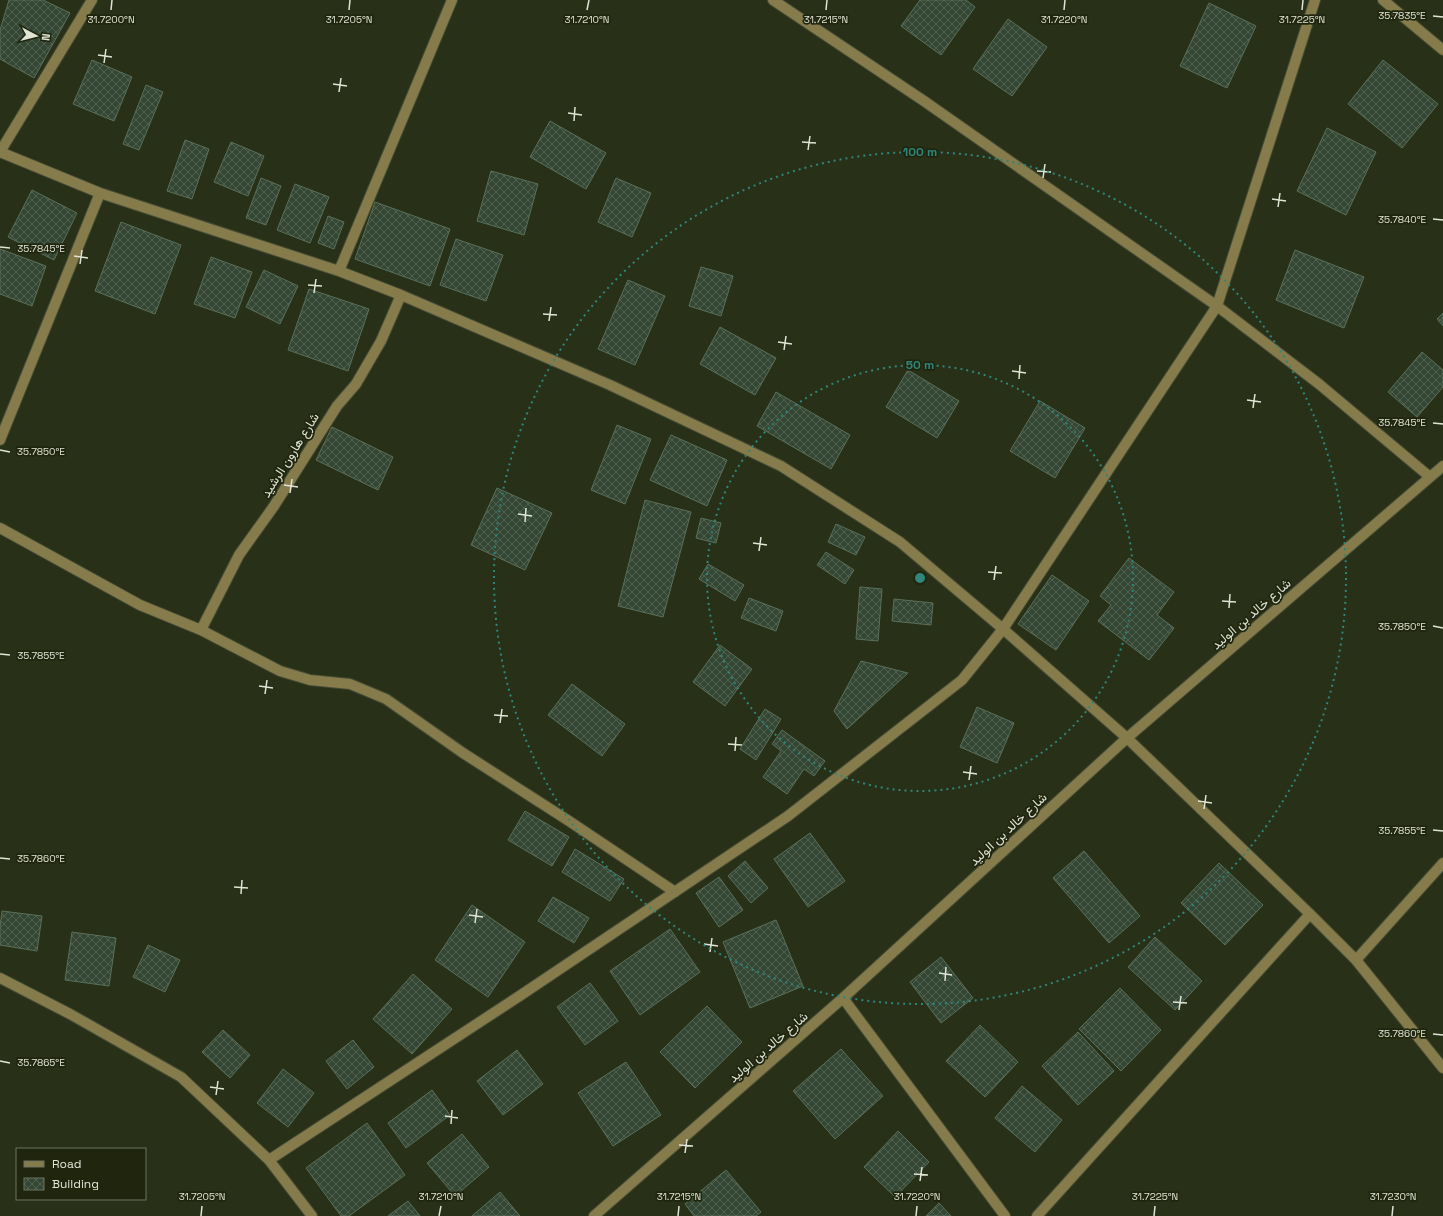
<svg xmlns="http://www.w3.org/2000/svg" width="1443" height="1216" font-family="'Space Grotesk',Vazirmatn,sans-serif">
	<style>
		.building { fill: url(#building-cross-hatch); stroke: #5a705b }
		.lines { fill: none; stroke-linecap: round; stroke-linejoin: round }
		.minor-casing { stroke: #464d36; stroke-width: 12 }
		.minor { stroke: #857b4b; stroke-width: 10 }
		.ticks { fill: none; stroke: #dfe4d5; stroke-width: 1.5 }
		.ring { fill: none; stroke: #2e867d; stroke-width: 2; stroke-dasharray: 2 4 }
		.labels { text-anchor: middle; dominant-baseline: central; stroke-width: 3.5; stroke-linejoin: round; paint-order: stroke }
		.street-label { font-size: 13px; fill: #dfe4d5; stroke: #20260e }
		.ticks-label { font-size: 10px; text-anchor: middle; fill: #dfe4d5; stroke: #20260e; stroke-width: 3.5; stroke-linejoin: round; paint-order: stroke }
		.centre { fill: #2e867d; stroke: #20260e; stroke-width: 2 }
		.ring-label { font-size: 12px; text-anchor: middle; font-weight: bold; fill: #2e867d; stroke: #20260e; stroke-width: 3.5; stroke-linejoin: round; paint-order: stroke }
	</style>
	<defs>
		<pattern id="building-cross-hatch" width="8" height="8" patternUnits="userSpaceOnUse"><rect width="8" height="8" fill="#334734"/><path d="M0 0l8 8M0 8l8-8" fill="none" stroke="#506150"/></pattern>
	</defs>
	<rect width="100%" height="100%" fill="#293018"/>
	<path class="building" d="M9,0H43L70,13L34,78L0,59V30Z
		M920,0H966L975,7L941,55L901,26Z
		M1209,3L1256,26L1227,88L1180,66Z
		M1008,19L1047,47L1012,96L973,69Z
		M92,60L132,77L114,121L73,104Z
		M1383,60L1438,104L1402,148L1348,104Z
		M146,85L163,92L139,150L123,144Z
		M550,121L606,153L586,189L530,157Z
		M1327,128L1376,152L1346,215L1297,191Z
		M185,140L209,149L192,199L167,191Z
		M231,142L264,156L248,196L214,182Z
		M491,171L538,184L524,235L477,221Z
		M261,178L281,186L266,225L246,218Z
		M616,178L651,193L632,237L598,222Z
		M295,184L329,197L310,243L277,230Z
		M32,190L77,213L54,260L8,237Z
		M375,202L450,229L430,286L355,259Z
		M328,216L344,222L334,249L318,243Z
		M121,222L181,245L155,314L95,291Z
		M456,239L503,255L486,301L440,285Z
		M0,249L46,266L32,306L0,294Z
		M1295,250L1364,277L1344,328L1276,300Z
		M211,257L252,272L235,318L194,304Z
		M701,267L733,276L721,316L689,306Z
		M264,270L298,286L280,324L246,307Z
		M628,280L665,296L635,365L598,349Z
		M309,289L369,309L348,371L288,350Z
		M1443,313V326L1437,319Z
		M720,327L776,358L755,395L700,364Z
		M1422,352L1443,370V387L1417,417L1388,392Z
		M908,370L959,401L937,438L886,407Z
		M776,392L850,435L831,469L757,426Z
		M1040,401L1085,428L1055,478L1010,451Z
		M617,425L651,439L625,504L591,490Z
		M332,427L393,457L378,490L316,460Z
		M671,435L727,460L707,506L650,480Z
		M497,488L552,513L525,570L471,545Z
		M645,500L691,512L663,617L618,606Z
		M701,518L721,523L716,543L696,538Z
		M836,524L865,537L856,555L828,542Z
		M826,552L854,570L845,584L817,565Z
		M1129,558L1174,592L1157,615L1174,628L1149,660L1098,621L1111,605L1100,596Z
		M708,564L744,585L735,601L699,579Z
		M1052,575L1089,601L1056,650L1018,624Z
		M860,587L882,589L878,641L856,639Z
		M749,598L783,611L776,631L741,618Z
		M894,599L933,603L931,625L892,621Z
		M720,645L752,669L725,706L693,682Z
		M861,661L908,673L847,729L834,711Z
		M572,684L625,724L602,756L548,715Z
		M977,707L1014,723L997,763L960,747Z
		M765,709L781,719L756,760L740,749Z
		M782,730L825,761L814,776L804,769L787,794L763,777L781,751L772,744Z
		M525,811L569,837L552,866L508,840Z
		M810,833L845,881L808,907L774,859Z
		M575,849L624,879L610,901L562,872Z
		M1084,851L1140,916L1109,943L1053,878Z
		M745,861L768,888L751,903L728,876Z
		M1219,863L1263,905L1225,945L1181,903Z
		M719,877L743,910L719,927L696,893Z
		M553,897L589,918L574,943L538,921Z
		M472,905L525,942L488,997L435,960Z
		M2,911L42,916L37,951L0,945V927Z
		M776,920L803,986L750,1008L723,942Z
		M670,929L700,972L640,1015L610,971Z
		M72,932L116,938L109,986L65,980Z
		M1155,937L1202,981L1175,1010L1128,967Z
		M148,945L180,960L165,992L133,977Z
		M941,957L973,998L941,1023L910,982Z
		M413,974L452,1009L412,1054L373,1019Z
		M590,983L618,1021L585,1045L557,1007Z
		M1120,988L1161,1030L1121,1071L1079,1029Z
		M707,1006L742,1042L695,1088L660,1052Z
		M980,1025L1018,1062L985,1097L946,1061Z
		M223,1030L250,1055L230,1078L202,1052Z
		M1078,1032L1114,1071L1078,1105L1042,1066Z
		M353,1040L374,1067L347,1089L326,1061Z
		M841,1049L883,1096L835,1139L793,1091Z
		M517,1050L543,1084L503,1115L477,1081Z
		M626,1062L661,1115L613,1146L578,1093Z
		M283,1069L314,1093L288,1127L257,1103Z
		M1022,1086L1062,1120L1035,1152L995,1118Z
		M432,1090L450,1115L406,1148L388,1123Z
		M367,1123L405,1175L349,1216H341L306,1168Z
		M898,1131L929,1162L895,1197L864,1167Z
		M462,1134L489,1167L455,1196L427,1163Z
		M726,1170L761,1212L756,1216H694L685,1204Z
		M500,1192L520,1216H472Z
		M408,1201L420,1216H388Z
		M939,1203L951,1216H926Z"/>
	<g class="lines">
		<defs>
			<path id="minor" d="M773,0L924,101L1217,306L1319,384L1430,477
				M1383,0L1443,50
				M0,152L100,193L339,271L401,295L610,385L781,466L900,542L1003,629L1127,738L1310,914L1356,960L1443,1068
				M0,152L92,0
				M339,271L452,0
				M0,440L100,193
				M0,528L140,605L201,630L280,671L310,680L350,684L386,699L463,753L569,821L675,892
				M201,630L239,555L274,506L337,406L356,384L381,341L401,295
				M1356,960L1443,863
				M0,978L70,1014L181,1077L269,1160L312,1216
				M843,998L1005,1216
				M269,1160L521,995L788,816L962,680L1003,629L1217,306L1315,0
				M594,1216L843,998L1127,738L1443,466
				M1037,1216L1310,914"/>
		</defs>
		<use href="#minor" class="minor-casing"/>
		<use href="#minor" class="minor"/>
	</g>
	<path class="ticks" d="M111,10L112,0M349,10L350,0M587,10L589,0M826,10L827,0M1064,10L1065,0M1302,10L1303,0M1433,16L1443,17M98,55L112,57M104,63L106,49M333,84L347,86M339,92L341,78M568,113L582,115M574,121L575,107M802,142L816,143M808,150L810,136M1037,171L1051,172M1043,178L1045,164M1272,199L1286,201M1278,207L1280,193M1433,219L1443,220M0,247L10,248M74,256L88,258M80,264L82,250M308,285L322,286M314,293L316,279M543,314L557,315M549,321L551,307M778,342L792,344M784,350L786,336M1012,371L1026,373M1019,379L1020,365M1247,400L1261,402M1253,408L1255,394M1433,423L1443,424M0,450L10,452M284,485L298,487M290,493L292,479M518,514L532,516M525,522L526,508M753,543L767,545M759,551L761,537M988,572L1002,573M994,580L996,566M1222,601L1236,602M1229,608L1230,594M1433,626L1443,628M0,654L10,655M259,686L273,688M265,694L267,680M494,715L508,716M500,723L502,709M728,744L742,745M735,751L736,737M963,772L977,774M969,780L971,766M1198,801L1212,803M1204,809L1206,795M1433,830L1443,831M0,858L10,859M234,887L248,888M241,894L242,880M469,915L483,917M475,923L477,909M704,944L718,946M710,952L712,938M939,973L952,975M945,981L946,967M1173,1002L1187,1003M1179,1010L1181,996M1433,1034L1443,1035M0,1061L10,1063M210,1087L224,1089M216,1095L218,1081M445,1116L458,1118M451,1124L452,1110M679,1145L693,1146M685,1153L687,1139M914,1174L928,1175M920,1181L922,1167M201,1216L202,1206M439,1216L441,1206M678,1216L679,1206M916,1216L917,1206M1154,1216L1155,1206M1392,1216L1393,1206"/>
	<g class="ring">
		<circle cx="920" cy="578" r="213"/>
		<circle cx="920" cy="578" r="426"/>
	</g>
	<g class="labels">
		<g class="street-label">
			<text transform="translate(290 455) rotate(-58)">شارع هارون الرشيد</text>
			<text transform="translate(1251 614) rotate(-41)">شارع خالد بن الوليد</text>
			<text transform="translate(1008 829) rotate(-43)">شارع خالد بن الوليد</text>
			<text transform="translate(768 1047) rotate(-41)">شارع خالد بن الوليد</text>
		</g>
	</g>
	<g class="ticks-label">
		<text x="1402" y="19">35.7835°E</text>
		<text x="111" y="23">31.7200°N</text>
		<text x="349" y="23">31.7205°N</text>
		<text x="587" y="23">31.7210°N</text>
		<text x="826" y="23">31.7215°N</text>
		<text x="1064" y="23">31.7220°N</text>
		<text x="1302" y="23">31.7225°N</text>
		<text x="1402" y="223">35.7840°E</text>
		<text x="41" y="252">35.7845°E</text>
		<text x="1402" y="426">35.7845°E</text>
		<text x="41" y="455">35.7850°E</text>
		<text x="1402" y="630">35.7850°E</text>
		<text x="41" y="659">35.7855°E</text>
		<text x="1402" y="834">35.7855°E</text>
		<text x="41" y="862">35.7860°E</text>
		<text x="1402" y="1037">35.7860°E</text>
		<text x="41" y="1066">35.7865°E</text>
		<text x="202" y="1200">31.7205°N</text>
		<text x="441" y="1200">31.7210°N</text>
		<text x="679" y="1200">31.7215°N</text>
		<text x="917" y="1200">31.7220°N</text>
		<text x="1155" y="1200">31.7225°N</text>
		<text x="1393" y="1200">31.7230°N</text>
	</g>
	<circle cx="920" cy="578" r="6" class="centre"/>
	<g class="ring-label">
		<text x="920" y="156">100 m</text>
		<text x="920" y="369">50 m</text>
	</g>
	<rect x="16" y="1148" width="130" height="52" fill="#20260e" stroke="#6c725e"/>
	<rect x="24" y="1161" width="20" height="6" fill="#857b4b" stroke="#6c725e"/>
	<text x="52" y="1168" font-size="12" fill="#dfe4d5">Road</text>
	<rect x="24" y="1178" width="20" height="12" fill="url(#building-cross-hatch)" stroke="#6c725e"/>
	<text x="52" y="1188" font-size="12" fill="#dfe4d5">Building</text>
	<g transform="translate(36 36) rotate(97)" stroke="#20260e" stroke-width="3" paint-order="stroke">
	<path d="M0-3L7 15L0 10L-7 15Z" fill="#dfe4d5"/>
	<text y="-6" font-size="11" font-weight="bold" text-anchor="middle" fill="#dfe4d5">N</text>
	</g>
</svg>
